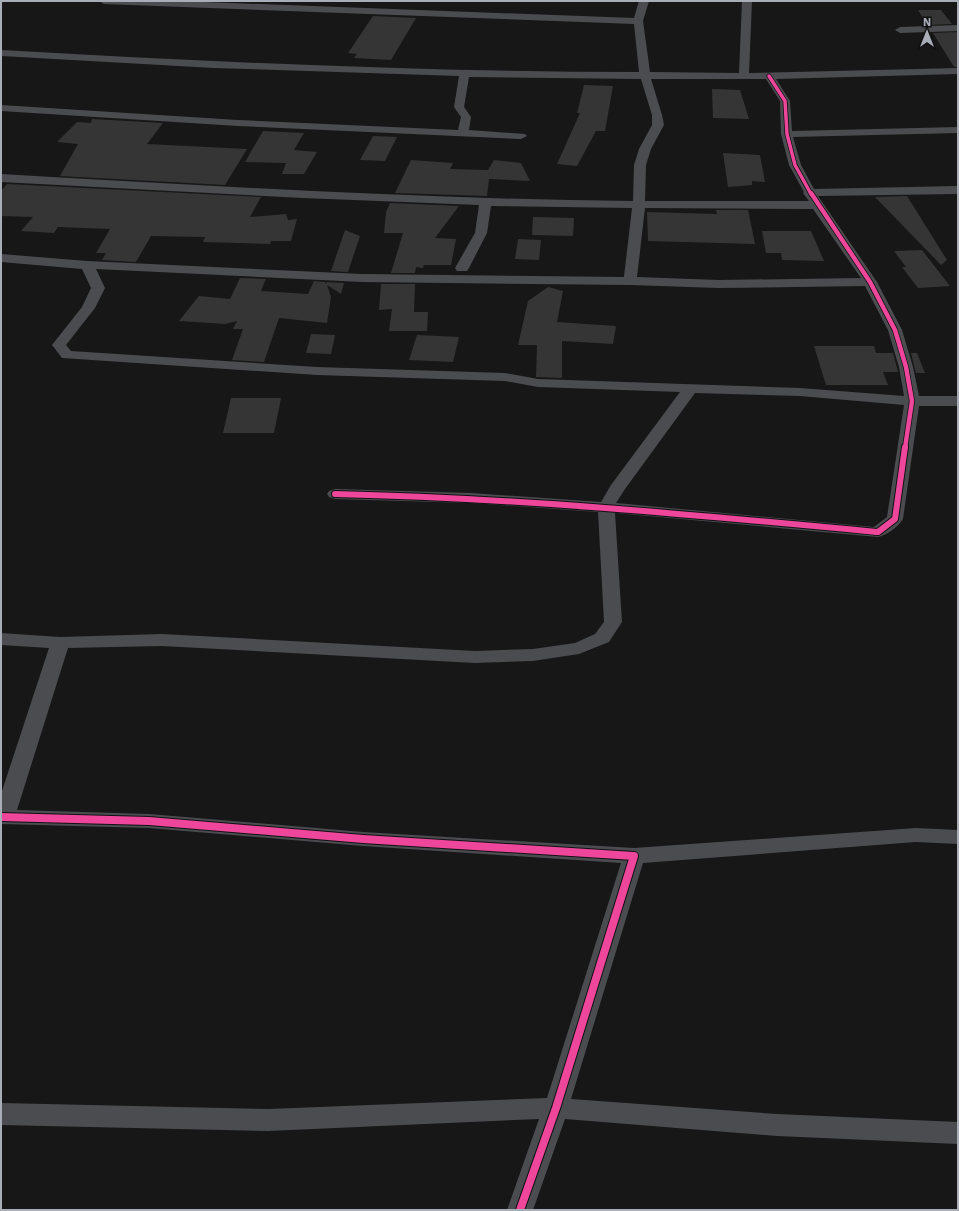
<svg xmlns="http://www.w3.org/2000/svg" width="959" height="1211" font-family="'Work Sans',sans-serif">
	<style>
		.building { fill: #353536 }
		.lines { fill: none; stroke-linecap: round; stroke-linejoin: round }
		.street { fill: #4b4c50; fill-rule: evenodd }
		.cycleway-far3-casing { stroke: #111113; stroke-width: 5 }
		.cycleway-far2-casing { stroke: #111113; stroke-width: 6 }
		.cycleway-far1-casing { stroke: #111113; stroke-width: 8 }
		.cycleway-casing { stroke: #111113; stroke-width: 10 }
		.cycleway-far3 { stroke: #ed469a; stroke-width: 3.5 }
		.cycleway-far2 { stroke: #ed469a; stroke-width: 4.5 }
		.cycleway-far1 { stroke: #ed469a; stroke-width: 6 }
		.cycleway { stroke: #ed469a; stroke-width: 8 }
	</style>
	<rect width="100%" height="100%" fill="#171717"/>
	<path class="building" d="M918,10H941L952,24L927,25Z
		M373,16L416,18L391,60L354,58L357,54L348,53Z
		M958,32V67H954L933,33Z
		M584,85L613,86L605,131H596L577,166L557,164L580,113H577Z
		M712,89L740,90L749,119L713,118Z
		M92,119L163,123L147,144L247,149L225,185L60,176L78,144L57,142L77,122L91,123Z
		M263,131L304,133L294,150L317,152L304,174H282L286,163L245,162Z
		M373,136L397,137L385,161L360,160Z
		M723,153L760,155L765,182L752,181V185L728,187Z
		M411,160L453,163L450,169L488,170L494,160L521,163L530,181L489,179L487,196L395,193Z
		M7,184L261,197L250,217L286,214L288,220L297,219L291,241H271L270,244L203,242L205,237L151,236L136,262L102,260L106,253H96L110,229L58,227L54,233L21,231L33,217L1,216V191Z
		M907,196L947,260L941,265L875,197Z
		M390,203L459,206L435,238L456,239L451,265H424L423,268L416,267L415,273H391L403,233H384L386,212Z
		M716,210H748L755,244L648,241L647,212L717,214Z
		M533,217L574,218L573,236L532,235Z
		M345,230L360,236L348,272L331,271Z
		M762,231H811L824,261L782,260L781,253H766Z
		M518,239L541,240L539,260L515,259Z
		M922,250L950,286L918,288L902,267H906L894,251Z
		M240,278L266,279L261,291L308,294L314,281L325,282L326,284L327,282L344,283L341,294L327,285L331,297L327,323L279,318L264,362L232,360L243,329H233L237,321L225,324L179,321L199,296L230,299Z
		M381,284H415L414,312H428L427,331H389L392,309L379,310Z
		M548,287L563,291L557,322L616,326L613,344L562,341V378L536,377L537,345H518L528,301Z
		M311,334L335,335L331,354L306,353Z
		M417,335L459,337L453,362L409,360Z
		M814,346H874L876,353H893L898,372H883L888,385H826Z
		M911,353H917L925,373H916Z
		M231,398H281L274,433H223Z"/>
	<g class="lines">
		<path class="street" d="M99,1H178L634,18L639,1H649L643,21L650,72L739,73L742,1H752L749,73L958,68V74L776,79L790,101L792,131L958,127V133L793,137L801,165L814,189L958,186V194L818,196L877,282L902,330L913,367L919,396H958V406H919L903,519C898,527 887,535 878,537L615,513L622,622L609,642L579,654L533,661L475,663L162,646L68,648L17,810L149,814L363,832L634,848L916,828L958,830V844L916,842L643,863L571,1099L777,1114L958,1122V1144L777,1136L565,1119L533,1210H507L539,1119L268,1131L1,1125V1103L268,1109L547,1098L621,863L363,846L149,828L1,824V794L49,648L1,645V633L60,637L162,634L475,651L533,649L575,643L595,634L604,622L598,512L471,503L335,499L329,497L327,494L329,491L335,489L471,493L601,502L611,485L680,392L538,387L505,381L317,375L62,358L52,345L82,307L91,288L82,269L1,262V254L87,261L362,274L624,277L632,208L491,206L487,233L469,268L467,271H457L455,268L475,233L479,205L303,198L1,182V174C212,186 422,199 633,201L634,165L639,149L652,125V115L641,79L469,77L464,107L471,117L469,130L525,134L527,136L521,139L238,126L1,111V105L238,120L458,130L461,117L454,107L459,76L214,68L1,56V50C214,62 426,72 639,72L634,24L104,4ZM651,79H766L780,101L781,134L789,165L804,192L803,193L809,201H645L646,165L651,149L664,125L662,115ZM645,208L813,209L861,278L719,280L637,277ZM96,269L362,282L630,285L719,288L865,286L888,330L899,367L904,396L800,388L538,379L505,373L317,367L71,351L66,345L95,308L105,288ZM695,393L800,396L904,405L887,517L874,527L616,503L625,489Z
			M958,25V31L900,33L895,30L900,27Z"/>
		<defs>
			<path id="cycleway-far3" d="M769,76L785,101L787,134L795,165L811,194"/>
			<path id="cycleway-far2" d="M811,193L870,282L895,330L906,367L912,401L905,448"/>
			<path id="cycleway-far1" d="M335,494C517,498 697,515 878,532L895,519L905,447"/>
			<path id="cycleway" d="M1,817L149,821L363,839L634,856L556,1108L520,1210"/>
		</defs>
		<use href="#cycleway-far3" class="cycleway-far3-casing"/>
		<use href="#cycleway-far2" class="cycleway-far2-casing"/>
		<use href="#cycleway-far1" class="cycleway-far1-casing"/>
		<use href="#cycleway" class="cycleway-casing"/>
		<use href="#cycleway-far3" class="cycleway-far3"/>
		<use href="#cycleway-far2" class="cycleway-far2"/>
		<use href="#cycleway-far1" class="cycleway-far1"/>
		<use href="#cycleway" class="cycleway"/>
	</g>
	<rect width="959" height="1211" fill="none" stroke="#a8adb8" stroke-width="4"/>
	<g transform="translate(927 32)" stroke="#111113" stroke-width="3" paint-order="stroke">
	<path d="M0-3L7 15L0 10L-7 15Z" fill="#a8adb8"/>
	<text y="-6" font-size="11" font-weight="bold" text-anchor="middle" fill="#a8adb8">N</text>
	</g>
</svg>
